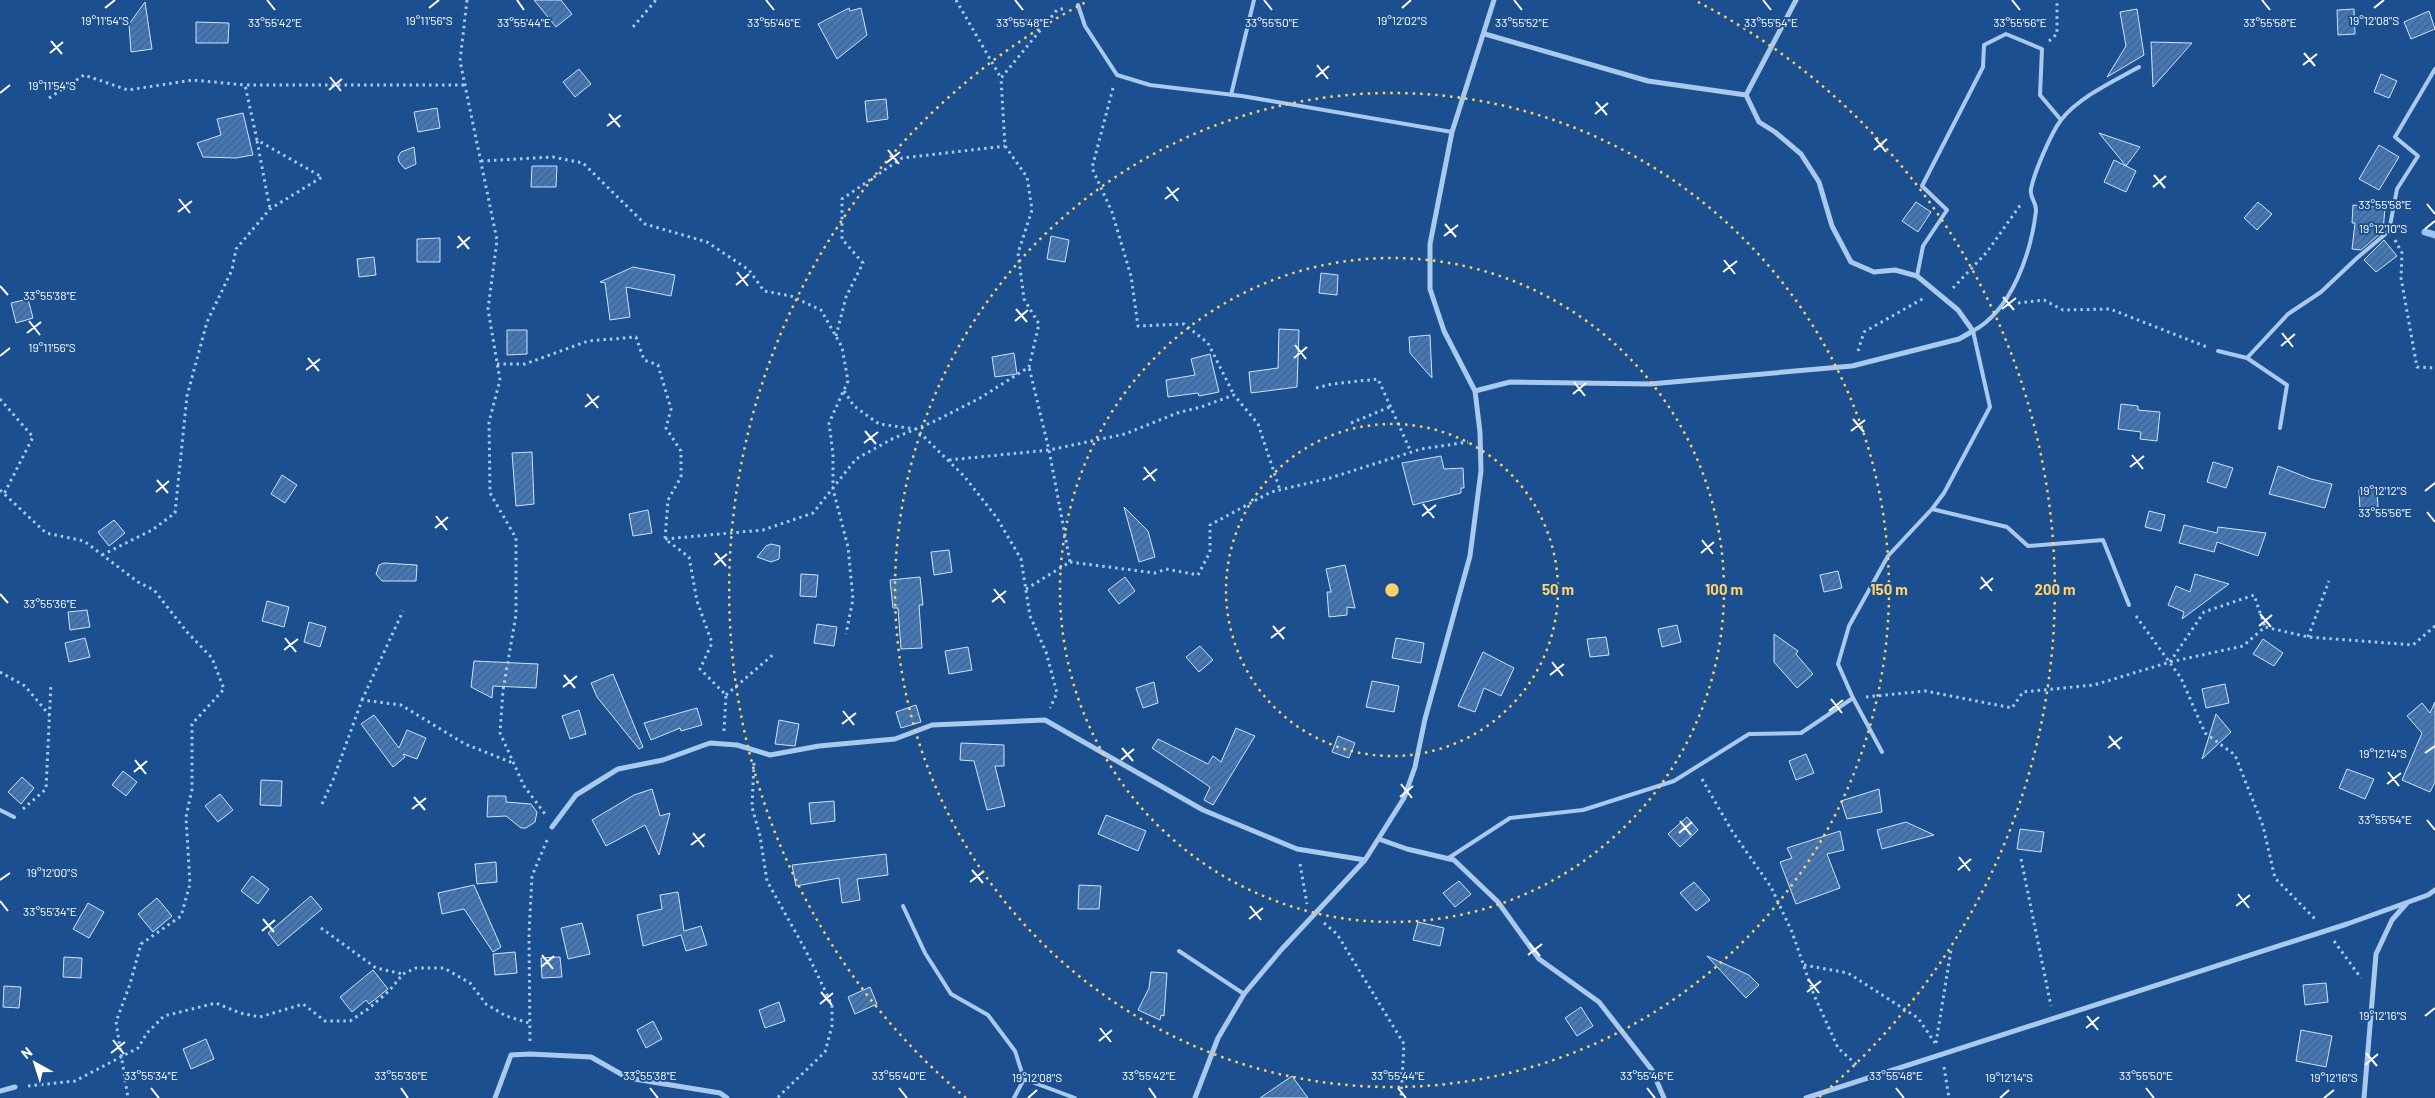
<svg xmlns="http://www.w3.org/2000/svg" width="2435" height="1098" font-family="Barlow,sans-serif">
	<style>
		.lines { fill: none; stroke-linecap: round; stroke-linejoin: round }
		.stream { stroke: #9cc4f0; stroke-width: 7 }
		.building { fill: url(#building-hatch); stroke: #cfe3fa }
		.path { stroke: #a9c9ee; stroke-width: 3; stroke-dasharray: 2.5 4; stroke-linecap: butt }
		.service { stroke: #a9c9ee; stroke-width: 4 }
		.minor { stroke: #a9c9ee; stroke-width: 5 }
		.ticks { fill: none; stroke: #fff; stroke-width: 2 }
		.ring { fill: none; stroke: #ffd166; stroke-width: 2.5; stroke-dasharray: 2.5 5 }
		.ticks-label { font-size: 12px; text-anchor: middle; fill: #fff; stroke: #1b4f8f; stroke-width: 4; stroke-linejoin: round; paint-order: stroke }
		.centre { fill: #ffd166; stroke: #1b4f8f; stroke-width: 2.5 }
		.ring-label { font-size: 15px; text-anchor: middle; font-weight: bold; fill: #ffd166; stroke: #1b4f8f; stroke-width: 4; stroke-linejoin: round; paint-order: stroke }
	</style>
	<defs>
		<pattern id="building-hatch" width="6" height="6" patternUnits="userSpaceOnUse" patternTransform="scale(1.25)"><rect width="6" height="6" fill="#4478b7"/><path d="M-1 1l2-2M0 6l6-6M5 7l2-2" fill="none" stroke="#486282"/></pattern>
	</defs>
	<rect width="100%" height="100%" fill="#1b4f8f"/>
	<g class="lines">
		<path class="stream" d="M2425,232L2435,235"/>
	</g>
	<path class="building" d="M534,0H561L572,14L556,27Z
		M145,2L152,49L131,52L129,24Z
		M849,8L850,11L861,8L867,35L837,59L818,24Z
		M2137,9L2144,55L2107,77L2126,46L2120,12Z
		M2354,9L2355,34L2338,35L2337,10Z
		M2429,11L2435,29L2411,39L2404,22Z
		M196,22L229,23L228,43H196Z
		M2151,42L2192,43L2153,87Z
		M579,69L591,84L575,97L563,82Z
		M2381,74L2397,81L2389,98L2374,92Z
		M886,99L888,119L867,122L865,101Z
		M437,108L440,128L418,132L414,112Z
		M243,113L253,155L236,158L203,157L197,143L221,135L217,119Z
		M2099,133L2140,147L2126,166Z
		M2379,145L2399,157L2379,190L2359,179Z
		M414,147L416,164L405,169L399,162L398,157L401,152Z
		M2114,160L2136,171L2126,192L2104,182Z
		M532,166H557L556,187H531Z
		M1916,202L1931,212L1918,232L1902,221Z
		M2258,202L2272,214L2257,230L2244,218Z
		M2353,205L2385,208L2383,231L2361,250L2352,249L2355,223H2352Z
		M1051,236L1069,240L1065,262L1047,259Z
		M440,238V262H417V239Z
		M2384,240L2397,256L2376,272L2364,260Z
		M374,257L376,275L359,277L357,259Z
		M633,267L675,275L671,296L626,287L630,317L610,320L605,283L600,282Z
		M1321,273L1338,275L1337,295L1319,293Z
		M28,299L33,318L16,323L11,303Z
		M1279,329L1299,330L1297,387L1251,393L1249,372L1278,368Z
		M507,330H527V354L507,355Z
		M1430,335L1432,378L1410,353L1409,337Z
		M1014,353L1017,374L995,377L992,357Z
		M1210,354L1219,392L1199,396L1198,393L1168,397L1166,380L1195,375L1191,359Z
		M2121,404L2138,406V410L2160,412L2157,441L2140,439L2141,432L2118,429Z
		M532,452L534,504L516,506L512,453Z
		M1441,456L1444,469L1463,468L1464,488H1461V493L1413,505L1402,463Z
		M2213,462L2233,468L2226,488L2207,482Z
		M2278,466L2311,479L2332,484L2325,508L2269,494Z
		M282,475L297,485L285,503L271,494Z
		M2377,489L2378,509L2360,510L2359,490Z
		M1124,507L1148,531L1155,557L1139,562Z
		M648,510L652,533L633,536L629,514Z
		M2149,511L2165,515L2161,531L2145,527Z
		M114,520L125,533L109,546L98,532Z
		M2184,525L2217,533L2218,527L2266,533L2258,556L2217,542L2214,552L2179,543Z
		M771,544L780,546L779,559L771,562L757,557L766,546Z
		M949,550L952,572L934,575L931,552Z
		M384,563L417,565L416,581H382L376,574L379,565Z
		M1345,565L1355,608L1347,607V615L1329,617L1327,592H1331L1326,569Z
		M1838,571L1842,588L1824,592L1820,575Z
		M801,574L818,575L816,597L800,596Z
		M2195,574L2229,584L2182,619L2184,612L2168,605L2176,586L2190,592Z
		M920,577L923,605H919L922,648L901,649L898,608H893L890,580Z
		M1125,577L1135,591L1119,604L1108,590Z
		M267,601L289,607L284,627L262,621Z
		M87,610L90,627L70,630L68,612Z
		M309,622L326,627L320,647L304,642Z
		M817,624L837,627L834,646L814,643Z
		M1677,625L1681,642L1662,647L1658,629Z
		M1774,634L1798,651L1796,654L1813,674L1797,688L1774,662Z
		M1606,637L1609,655L1590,657L1587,639Z
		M85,638L90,657L69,662L65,643Z
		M1396,638L1424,643L1421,663L1392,658Z
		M2263,639L2283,653L2274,666L2253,654Z
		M1200,646L1213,660L1199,672L1186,657Z
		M968,647L972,670L949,674L945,651Z
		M1483,652L1514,668L1501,696L1484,688L1475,712L1458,706Z
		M474,661L538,664L536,688L493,686L492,698L471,687Z
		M613,674L643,747L639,749L597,697L591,683Z
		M1372,681L1399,686L1394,712L1366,707Z
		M1154,682L1158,703L1143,708L1136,688Z
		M2225,684L2229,703L2206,708L2202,689Z
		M2435,702V782L2430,792L2402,780L2422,733L2407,716L2422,703L2430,713Z
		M916,705L921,722L901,728L896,712Z
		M697,708L702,725L681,731L680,728L651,740L644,723Z
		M579,710L586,734L570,739L562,716Z
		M2216,714L2231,732L2202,759Z
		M374,715L399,748L407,730L426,738L417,759L403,754L405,757L393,767L361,724Z
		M779,720L799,724L795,746L775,744Z
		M1236,728L1255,736L1213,805L1204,800L1210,787L1152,748L1158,739L1208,764L1213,756L1221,762Z
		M1338,736L1355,743L1349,758L1332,752Z
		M961,743L1004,745V766H995L1005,806L987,810L974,761L960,760Z
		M1806,754L1814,773L1796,780L1789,761Z
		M2347,769L2374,779L2365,799L2339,788Z
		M123,771L137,782L126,796L112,785Z
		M22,777L34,788L21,804L8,792Z
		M261,780L282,781L281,806L260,805Z
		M652,789L660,816L670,813L659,855L645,825L606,846L592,820L634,795Z
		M1879,789L1882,812L1847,819L1841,801Z
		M220,794L233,810L218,822L205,806Z
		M488,796H506V802L531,804L537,812L535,822L526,828H521L506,816L487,817Z
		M834,801L835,821L811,824L809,803Z
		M1106,815L1146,831L1138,851L1098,834Z
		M1687,817L1698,830L1680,847L1668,834Z
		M1906,822L1934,835L1882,849L1877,830Z
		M2020,829L2044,832L2041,852L2017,849Z
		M1840,831L1844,850L1827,854L1840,888L1796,904L1780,862L1792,858L1787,848Z
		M886,854L888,875L857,879L860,900L842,903L839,878L796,886L792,865Z
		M496,862L497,882L477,884L475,864Z
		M252,876L269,889L258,904L241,891Z
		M1459,881L1471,894L1455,907L1443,893Z
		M1694,882L1710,900L1696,911L1680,893Z
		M474,885L501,947L493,952L464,909L442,914L438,893Z
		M1079,885L1101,886L1099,909H1078Z
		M678,892L684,931L701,926L707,945L686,951L681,935L643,946L637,915L662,909L660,895Z
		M311,896L322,909L278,946L268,933Z
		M157,898L172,916L153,932L138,914Z
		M88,903L104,912L89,938L73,929Z
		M1418,922L1444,928L1440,946L1413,940Z
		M582,923L590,954L568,959L561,928Z
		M515,952L517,973L495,975L493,954Z
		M1707,956L1749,975L1759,985L1746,998Z
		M64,957L82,958L81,978L63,977Z
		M560,957L562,977L542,978L541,958Z
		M373,970L388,989L369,1004L366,1000L352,1012L340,997Z
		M1151,972L1167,973L1164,1016L1161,1015L1160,1020L1138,1010L1149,988Z
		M2326,983L2328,1002L2305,1005L2303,985Z
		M4,986L21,987L19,1008L3,1007Z
		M870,987L877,1004L855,1014L848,997Z
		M779,1002L785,1021L765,1028L759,1010Z
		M1581,1007L1593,1026L1577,1036L1565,1018Z
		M653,1021L662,1039L646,1048L637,1030Z
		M2301,1030L2332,1036L2326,1067L2296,1061Z
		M206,1039L214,1059L191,1069L183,1049Z
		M1292,1076L1308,1098H1260Z"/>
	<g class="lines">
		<path class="path" d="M467,0L460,61L497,240L488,309L500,380L489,422L490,493L516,538V615L503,690L500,733L524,786L545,814
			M956,0L1001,78
			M633,27L656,0
			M2049,41L2057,34V0
			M1113,88L1092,168L1112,212L1131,276L1138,326L1184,324L1208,343L1234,395
			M49,98L84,75L128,90L193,80L245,85
			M257,141L270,209
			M481,161L553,157L583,163L645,224L707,242L749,270L764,291L791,296L821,310L842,347L848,381L829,423L833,454V489L848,547L853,599L846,634
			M2395,240L2402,253L2401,278L2417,367L2435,368
			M1953,288L1987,252L2021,204
			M2018,303L2044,300L2063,310L2110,309L2207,347
			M836,336L846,297L863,263L842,239V199L902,158L1005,146
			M1858,351L1864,332L1924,298
			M497,364H525L588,341L636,337L644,360L658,365L671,409L666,428L681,451V477L668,500L665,539
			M1316,388L1332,384L1378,379L1411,452
			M844,391L854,406L879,424L916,429L964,476L997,518L1021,559L1030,616L1046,652L1057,693L1050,708
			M0,399L33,437L4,494
			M1351,423L1392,406
			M949,460L1049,450L1125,434L1177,413L1201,407L1234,395L1258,424L1280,490
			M0,490L46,533L84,541L138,582L154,590L187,632L212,658L224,689L192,724V789L186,817L190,884L181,916L141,944L130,984L116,1022L128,1098
			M102,555L152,530L175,513L187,396L207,322L232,270L236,249L270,209L322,177L257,140L245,85H465
			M1070,562L1155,573L1166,569L1198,575L1210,552V525L1271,492L1330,478L1421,449L1468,442
			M1026,589L1070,562L1049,450L1029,367
			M2136,616L2181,678L2205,733L2235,755L2263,826L2275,878L2317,921
			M2308,637L2329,581
			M2170,662L2204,612L2254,595L2265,627
			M0,672L25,686L51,717
			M726,695L775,653
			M1866,697L1925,691L2012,708L2023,692L2094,685L2170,662L2243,646L2265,627L2308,637L2413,645L2435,626
			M362,700L403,611
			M724,731L726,695L700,669L712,643L697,601L689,557L665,539L763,530L813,513L856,459L892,439L935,421L980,398L1029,367L1039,324L1024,299L1018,253L1032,210L1027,177L1005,146L1001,78L1057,10L1066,8
			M754,763L752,807L760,836L767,881L806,951L832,1005V1026L825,1052L777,1098
			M1702,779L1732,831L1771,887L1792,932L1814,995L1838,1048L1859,1067
			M322,804L333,780L362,700L401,705L465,744L513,763
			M23,809L46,789L51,683
			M2021,859L2051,1006
			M1300,864L1307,904
			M1324,923L1337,934L1404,1044L1401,1098
			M321,928L376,968L403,974
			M2334,941L2361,978
			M1804,965L1848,973L1918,1018L1935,1043
			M530,1041L529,934L532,876L548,838
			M1936,1043L1951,950
			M1944,1067L1949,1098
			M28,1086L75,1081L138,1048L147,1033L164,1016L216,1003L240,1013L260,1017L303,1004L325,1021H350L368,1009L389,991L403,974L416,968H444L470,983L486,1004L506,1016L529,1023"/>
		<path class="service" d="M1078,5L1085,26L1117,75L1150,85L1242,96L1452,132
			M1231,95L1254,0
			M1917,276L1923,246L1947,210L1922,186L1983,67L1984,45L2006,34L2042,49L2040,95L2061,120
			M2218,351L2247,358
			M2280,428L2287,385L2247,358L2288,314L2321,292L2357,258L2389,231L2397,189L2418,156L2395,137L2435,69
			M1932,509L2007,527L2028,546L2103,540L2129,605
			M1882,752L1853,698L1838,664L1849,626L1888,556L1932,509L1944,493L1990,407L1973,331C2012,310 2031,253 2036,211C2037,203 2029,197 2031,189C2034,173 2051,133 2061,120C2079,97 2114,81 2139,67
			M0,810L14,817
			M1447,859L1510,818L1583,810L1674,781L1749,734L1801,733L1853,698
			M903,906L925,953L951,994L988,1015L1015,1051L1024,1079L1075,1098
			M1179,951L1244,994
			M1014,1098L1024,1079"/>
		<path class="minor" d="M1746,95L1796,0
			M1475,391L1510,382L1650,384L1852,366L1959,339L1973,331L1958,310L1917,276L1895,270L1874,272L1851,262L1832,226L1819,182L1801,154L1775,132L1759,122L1746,95L1648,81L1485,34
			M552,827L576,795L618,769L663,760L710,743L737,745L770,755L819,746L895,739L932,725L1045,720L1203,810L1297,849L1365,860
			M1379,839L1407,849L1454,860L1498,902L1539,959L1599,1002L1652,1070L1664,1098
			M0,1091L15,1087
			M495,1098L511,1055L530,1054L591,1057L628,1078L720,1093L727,1098
			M1195,1098L1218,1038L1244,994L1281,950L1365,860L1404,798L1415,767L1425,719L1470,556L1481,471L1480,432L1475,391L1444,331L1430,289V244L1452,132L1494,0
			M1806,1098L2347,924L2428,895L2435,890
			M2364,1098L2376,954L2392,920L2407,903"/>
	</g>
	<path class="ticks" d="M267,0L275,10M517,0L524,10M766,0L774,10M1015,0L1023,10M1264,0L1272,10M1514,0L1522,10M1763,0L1771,10M2012,0L2020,10M2262,0L2270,10M105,8L115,0M429,8L439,0M1402,8L1411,0M2374,8L2384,0M51,41L62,54M50,53L63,42M2304,53L2315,66M1317,65L1328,79M2303,65L2317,54M330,77L341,91M1316,77L1329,66M329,90L342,79M0,93L10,85M1596,102L1607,115M609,114L620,127M1595,114L1608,103M607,126L621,115M1875,138L1886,152M888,150L899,164M1874,150L1887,139M886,163L900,152M2154,175L2165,188M1167,187L1178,201M2153,187L2166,176M179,199L190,213M1165,199L1179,188M2427,204L2435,214M178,212L192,201M1445,224L1456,237M2425,229L2435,221M458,236L469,249M1444,236L1458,225M457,248L470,237M1724,260L1735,274M737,272L748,286M1723,272L1737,261M736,285L749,274M0,286L8,295M2003,297L2014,310M1016,309L1027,322M2002,309L2016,298M29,321L40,335M1015,321L1028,310M27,333L41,322M2282,333L2293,347M1295,345L1306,359M2281,346L2295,334M0,356L10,348M308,358L319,371M1294,358L1307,347M306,370L320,359M1574,382L1585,396M587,394L598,408M1573,394L1586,383M585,407L599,396M1853,419L1864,432M865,431L876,444M1851,431L1865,420M864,443L878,432M2132,455L2143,469M1144,467L1155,481M2130,467L2144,456M157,480L168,493M1143,480L1157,469M2425,491L2435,483M156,492L169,481M1423,504L1434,518M2427,512L2435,522M436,516L447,530M1422,516L1436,505M435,528L448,517M1702,540L1713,554M715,553L726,566M1701,553L1714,542M714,565L727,554M1981,577L1992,591M994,589L1005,603M1980,589L1993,578M0,594L8,603M992,602L1006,591M2260,614L2271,627M1273,626L1284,639M2259,626L2272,615M285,638L296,652M1271,638L1285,627M284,650L298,639M1552,662L1563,676M564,675L575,688M1550,675L1564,664M563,687L577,676M1831,699L1842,713M843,711L854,725M1829,711L1843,700M842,724L856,713M2109,736L2120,749M1122,748L1133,761M2108,748L2122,737M2425,753L2435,746M135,760L146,774M1121,760L1134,749M134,772L147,761M2388,772L2399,786M1401,784L1412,798M2387,784L2401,773M414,797L425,810M1400,797L1413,786M412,809L426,798M2427,820L2435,830M1680,821L1691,835M693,833L704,847M1679,833L1692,822M691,845L705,834M1959,857L1970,871M972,870L983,883M1958,870L1971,859M0,880L10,873M970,882L984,871M2238,894L2249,908M0,901L8,911M1250,906L1261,920M2236,906L2250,895M263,919L274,932M1249,919L1263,908M262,931L275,920M1529,943L1540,956M542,955L553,969M1528,955L1542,944M541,967L554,956M1808,979L1819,993M821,992L832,1005M1807,992L1821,981M820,1004L833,993M2087,1016L2098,1030M2425,1016L2435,1008M1100,1028L1111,1042M2086,1028L2099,1017M113,1040L124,1054M1099,1041L1112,1030M111,1053L125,1042M2366,1053L2377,1066M2365,1065L2378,1054M151,1088L159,1098M401,1088L408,1098M650,1088L658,1098M899,1088L907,1098M1149,1088L1156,1098M1398,1088L1406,1098M1647,1088L1655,1098M1896,1088L1904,1098M2146,1088L2154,1098M1028,1098L1037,1090M2000,1098L2009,1090M2324,1098L2334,1090"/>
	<g class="ring">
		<circle cx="1392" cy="590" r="166"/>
		<circle cx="1392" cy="590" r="332"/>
		<circle cx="1392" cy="590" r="497"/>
		<path d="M966 1098A663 663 0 0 1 1086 2M1698 2A663 663 0 0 1 1818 1098"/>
	</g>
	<g class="ticks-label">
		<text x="105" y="25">19°11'54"S</text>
		<text x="429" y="25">19°11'56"S</text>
		<text x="1402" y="25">19°12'02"S</text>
		<text x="2374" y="25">19°12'08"S</text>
		<text x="1522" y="27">33°55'52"E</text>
		<text x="1771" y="27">33°55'54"E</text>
		<text x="2020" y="27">33°55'56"E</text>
		<text x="2270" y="27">33°55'58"E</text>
		<text x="275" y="27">33°55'42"E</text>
		<text x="524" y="27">33°55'44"E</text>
		<text x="774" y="27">33°55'46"E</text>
		<text x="1023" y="27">33°55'48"E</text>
		<text x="1272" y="27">33°55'50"E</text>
		<text x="52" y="90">19°11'54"S</text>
		<text x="2385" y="209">33°55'58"E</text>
		<text x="2383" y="233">19°12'10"S</text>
		<text x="50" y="300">33°55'38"E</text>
		<text x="52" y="352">19°11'56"S</text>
		<text x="2383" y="495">19°12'12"S</text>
		<text x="2385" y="517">33°55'56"E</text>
		<text x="50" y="608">33°55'36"E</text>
		<text x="2383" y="758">19°12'14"S</text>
		<text x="2385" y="824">33°55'54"E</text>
		<text x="52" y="877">19°12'00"S</text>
		<text x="50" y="916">33°55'34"E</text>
		<text x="2383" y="1020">19°12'16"S</text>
		<text x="151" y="1080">33°55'34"E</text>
		<text x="401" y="1080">33°55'36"E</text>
		<text x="650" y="1080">33°55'38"E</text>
		<text x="899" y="1080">33°55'40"E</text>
		<text x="1149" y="1080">33°55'42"E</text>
		<text x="1398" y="1080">33°55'44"E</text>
		<text x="1647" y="1080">33°55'46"E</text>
		<text x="1896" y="1080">33°55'48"E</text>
		<text x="2146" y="1080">33°55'50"E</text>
		<text x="1037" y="1082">19°12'08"S</text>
		<text x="2009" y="1082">19°12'14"S</text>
		<text x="2334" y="1082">19°12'16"S</text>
	</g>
	<circle cx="1392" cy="590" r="8" class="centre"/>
	<g class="ring-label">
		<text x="1558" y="595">50 m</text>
		<text x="1724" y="595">100 m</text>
		<text x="1889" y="595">150 m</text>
		<text x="2055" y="595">200 m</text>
	</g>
	<g transform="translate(35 1063) rotate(321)" stroke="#1b4f8f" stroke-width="4" paint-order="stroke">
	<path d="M0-4L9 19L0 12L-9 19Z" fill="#ffffff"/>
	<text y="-8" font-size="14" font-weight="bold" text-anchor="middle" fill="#ffffff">N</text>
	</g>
</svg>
